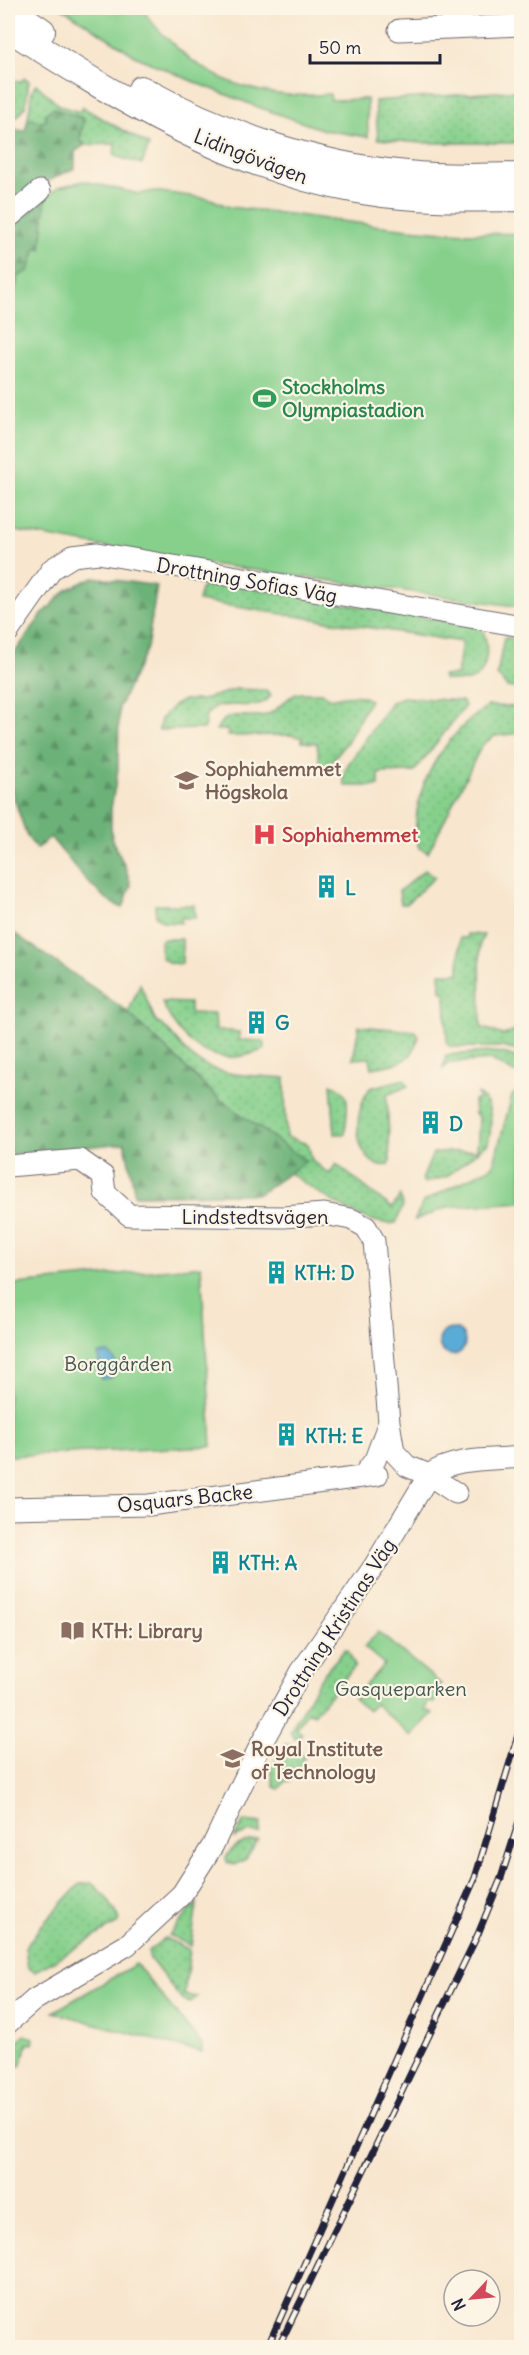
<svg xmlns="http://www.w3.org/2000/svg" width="529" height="2355" font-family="Delius,sans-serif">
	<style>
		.grass { fill: url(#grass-dots); stroke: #547964; stroke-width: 1.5 }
		.forest { fill: url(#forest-firs); stroke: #476a5a; stroke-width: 1.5 }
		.park { fill: #86d08c; stroke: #547964; stroke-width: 1.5 }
		.water { fill: #5aabd5; stroke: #3e6688; stroke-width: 1.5 }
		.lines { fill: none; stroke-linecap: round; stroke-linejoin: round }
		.minor-casing { stroke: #6d676e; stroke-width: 23 }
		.major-casing { stroke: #6d676e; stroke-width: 28 }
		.minor { stroke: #fff; stroke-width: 21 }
		.major { stroke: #fff; stroke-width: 26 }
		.rail-casing { stroke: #22223b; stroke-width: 7 }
		.rail { stroke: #fcf5e5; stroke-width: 4.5; stroke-dasharray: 14; stroke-linecap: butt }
		.labels { text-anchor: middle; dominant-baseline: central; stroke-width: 4.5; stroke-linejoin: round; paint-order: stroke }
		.street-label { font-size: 20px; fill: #22223b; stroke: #fcf5e5 }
		.leisure-label { font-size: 20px; font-weight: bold; fill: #27864d; stroke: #fcf5e5; text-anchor: start }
		.education-label { font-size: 20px; font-weight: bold; fill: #785e54; stroke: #fcf5e5; text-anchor: start }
		.health-label { font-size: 20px; font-weight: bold; fill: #be3a42; stroke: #fcf5e5; text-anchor: start }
		.culture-label { font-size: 20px; font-weight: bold; fill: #0d838f; stroke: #fcf5e5; text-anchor: start }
		.park-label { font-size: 20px; fill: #405653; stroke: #fcf5e5 }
	</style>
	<defs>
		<pattern id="grass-dots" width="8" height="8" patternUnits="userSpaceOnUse" patternTransform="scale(1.5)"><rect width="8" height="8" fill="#86d08c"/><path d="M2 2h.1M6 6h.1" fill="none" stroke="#73b27a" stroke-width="1.8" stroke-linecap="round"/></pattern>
		<pattern id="forest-firs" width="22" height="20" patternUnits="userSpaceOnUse" patternTransform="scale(1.5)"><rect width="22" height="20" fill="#6cb278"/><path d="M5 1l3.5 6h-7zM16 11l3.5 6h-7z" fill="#589064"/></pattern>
	</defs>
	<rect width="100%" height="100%" fill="#fcf5e5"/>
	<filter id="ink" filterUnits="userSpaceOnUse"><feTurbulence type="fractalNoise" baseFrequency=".0167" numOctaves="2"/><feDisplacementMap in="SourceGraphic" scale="12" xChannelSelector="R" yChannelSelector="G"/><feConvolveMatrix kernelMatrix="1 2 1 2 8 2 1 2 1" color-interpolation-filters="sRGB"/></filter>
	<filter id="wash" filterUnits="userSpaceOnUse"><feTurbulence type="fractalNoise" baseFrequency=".008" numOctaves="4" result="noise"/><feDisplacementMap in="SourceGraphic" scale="24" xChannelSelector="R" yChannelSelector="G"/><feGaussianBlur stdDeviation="1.35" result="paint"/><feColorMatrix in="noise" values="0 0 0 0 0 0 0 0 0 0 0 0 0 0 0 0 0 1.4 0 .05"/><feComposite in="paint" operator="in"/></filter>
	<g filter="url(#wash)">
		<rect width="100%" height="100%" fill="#f8e6ce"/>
		<path class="grass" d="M25,78L29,81L25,107L17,117L8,119V80L21,81Z
			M36,84L60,106L80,112L82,107L149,145L142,164L114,156L115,144L85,145L80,140L84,119L53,108L45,114L47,118L43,122L28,118L32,91Z
			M521,90V143H421L378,139L375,101Z
			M211,581L481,627C490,641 490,677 468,681C461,682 451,680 444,680L442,676L457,675L462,642L198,601L201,589Z
			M504,637L521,640V689L507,687L497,675Z
			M236,689L264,690L271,695C260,713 232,701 215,707L206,715L204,729L159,730L161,719L174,705L184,700H202Z
			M301,693H322L331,699C342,695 360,693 370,700L347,742L321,774L317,743L302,742V738L292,735L228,736L227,730H216C227,707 247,720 266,715C281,710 285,695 301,693Z
			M403,697L462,701L465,706L414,772L379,773V786H345L343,776L347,766L391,702Z
			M488,706L521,707V733L495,736L482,745L428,853L419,848C416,841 416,833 416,825C417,777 448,733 488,706Z
			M425,870L435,877L406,904H401L399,891Z
			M155,905H194L195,918H181V923L164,922L156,916Z
			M467,934L484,935L480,944L481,1027L503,1035L521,1028V1052L502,1047H452L447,1044L445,992L441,991L440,973H459L460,938H467Z
			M164,939H182V964L169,963L161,957L160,941Z
			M140,984L156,1022C170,1028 178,1045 190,1055C217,1079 251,1074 285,1078L286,1137L308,1144L312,1160L329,1174L336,1164L392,1208L400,1196L403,1206L396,1223C368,1229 313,1189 289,1173L305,1161L218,1098L128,1013Z
			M162,1002L190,1003V1013L215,1014L216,1030L239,1032V1040L264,1041V1049C216,1071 182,1047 162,1002Z
			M359,1026L415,1031L419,1036C412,1065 398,1063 372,1068L370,1058L353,1059Z
			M490,1052C502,1052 511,1054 521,1060V1069L514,1073L491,1060L449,1063L443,1069L446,1055Z
			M404,1079L408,1086L387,1095L390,1162L389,1165L379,1166C351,1152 354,1110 370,1088Z
			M331,1084C355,1091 346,1114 345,1134H335Z
			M477,1094C494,1101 492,1129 488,1143L446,1177L424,1183L422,1180L433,1153L477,1150L479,1117L475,1114L474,1100L479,1099Z
			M345,1649L348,1650L355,1666L314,1714L308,1711L296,1729L302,1733L301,1735L294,1739L290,1731L321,1677Z
			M285,1744L298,1748L304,1758C300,1768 294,1772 290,1782L285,1781L279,1789L274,1787L271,1769Z
			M244,1821L261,1823L259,1833L249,1832L234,1838Z
			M258,1840L246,1859L234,1865L227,1862L226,1858C232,1845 244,1841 258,1840Z
			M92,1883L106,1897L119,1917L118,1923L35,1972L28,1968L25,1948L40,1927L80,1884Z
			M197,1903L191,1946L169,1935Z
			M165,1938L190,1950L184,1995L197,1997L190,2003L182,2000L150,1959L148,1951Z
			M24,2035L34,2038L33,2044L28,2043L21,2065L10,2070L8,2068V2053Z"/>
		<path class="forest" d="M53,108L84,119L80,140L85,145L75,152V168L38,186L8,211V122L17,130L25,131L28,118L43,122L47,119L45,114Z
			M46,197L41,249H36L29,271L19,276L8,312V231Z
			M93,577L157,586L147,648L119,707L118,770L111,808V830L113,842L125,866L131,885L123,908C96,899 69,858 50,837L37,849L27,837L11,789L8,788V662L41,616L66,590Z
			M8,915L11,931L123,1008L218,1098L306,1161L259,1194L135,1195L125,1143L8,1155Z"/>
		<path class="park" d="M62,8H142C150,22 160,32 172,43C215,86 271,100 330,94L331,100L367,99L368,137L324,130L255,106L192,81L137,57Z
			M84,181L139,194L154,191L211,199L229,207C326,217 424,237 521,233V607L180,560L9,530L11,519L8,518V312L19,276L29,271L36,248L41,249L46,197L59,187Z
			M521,1085V1202L448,1207L415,1220L423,1202L493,1166L512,1096Z
			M201,1266L212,1446L10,1456L8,1424V1285Z
			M378,1632L441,1684L434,1703L428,1702L425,1710L433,1713L411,1736L375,1704L368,1711L354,1698L384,1664L364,1647Z
			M136,1964L202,2045V2053L53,2012Z"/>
		<path class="water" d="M439 1342a13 13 0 1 1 26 0a13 13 0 1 1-26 0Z
			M108,1353C117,1359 118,1370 112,1377L101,1379L98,1354Z"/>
	</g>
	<g filter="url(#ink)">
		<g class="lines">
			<defs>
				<path id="minor" d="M399,30L522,25
					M8,218L40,191
					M8,632L52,569L73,556L98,553L522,626
					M8,1166L80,1160L103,1176L105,1193L129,1215L284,1217L324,1214L351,1219L366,1227L374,1241L389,1422L394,1452L407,1466L429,1475L456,1493
					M362,1477L375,1460L389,1422
					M8,1508L149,1505L377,1475
					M8,2023L34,2000L127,1945L182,1894L213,1845L260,1746L301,1672L375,1565L429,1475C453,1457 492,1460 522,1457"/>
				<path id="major" d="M8,8L42,31
					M8,28C118,98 231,169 362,191C415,200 468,199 522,198
					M141,89C221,133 316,166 407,174C445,178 483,177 522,176"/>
			</defs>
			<use href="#minor" class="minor-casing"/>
			<use href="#major" class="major-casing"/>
			<use href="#minor" class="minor"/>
			<use href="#major" class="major"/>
			<defs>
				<path id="rail" d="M267,2348L475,1878L522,1722
					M278,2348L478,1934L501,1878L522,1812"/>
			</defs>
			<use href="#rail" class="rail-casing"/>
			<use href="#rail" class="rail"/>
		</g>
	</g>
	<defs>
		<symbol id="stadium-bare" viewBox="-9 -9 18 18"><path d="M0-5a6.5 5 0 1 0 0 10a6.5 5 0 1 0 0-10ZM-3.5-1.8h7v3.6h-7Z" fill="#2e9e5b" stroke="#fcf5e5" stroke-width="2.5" paint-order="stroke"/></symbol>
		<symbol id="university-bare" viewBox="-9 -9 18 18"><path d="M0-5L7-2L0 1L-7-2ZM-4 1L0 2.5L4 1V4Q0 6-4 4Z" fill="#8d6e63" stroke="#fcf5e5" stroke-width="2.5" paint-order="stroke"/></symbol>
		<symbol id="hospital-bare" viewBox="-9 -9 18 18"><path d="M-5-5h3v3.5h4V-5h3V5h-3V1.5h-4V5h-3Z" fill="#e0444e" stroke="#fcf5e5" stroke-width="2.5" paint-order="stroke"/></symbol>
		<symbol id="building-bare" viewBox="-9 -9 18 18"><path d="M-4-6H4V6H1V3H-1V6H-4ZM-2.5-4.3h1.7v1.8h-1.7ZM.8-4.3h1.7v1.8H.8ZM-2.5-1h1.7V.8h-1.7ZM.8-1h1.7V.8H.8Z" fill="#0f9aa8" stroke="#fcf5e5" stroke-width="2.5" paint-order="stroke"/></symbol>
		<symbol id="library-bare" viewBox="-9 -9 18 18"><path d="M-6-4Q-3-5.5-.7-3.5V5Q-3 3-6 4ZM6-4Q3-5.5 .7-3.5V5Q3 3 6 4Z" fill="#8d6e63" stroke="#fcf5e5" stroke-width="2.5" paint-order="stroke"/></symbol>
	</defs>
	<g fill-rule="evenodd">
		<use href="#stadium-bare" x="248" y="382" width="33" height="33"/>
		<use href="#university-bare" x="170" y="764" width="33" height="33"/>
		<use href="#hospital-bare" x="248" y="818" width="33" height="33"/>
		<use href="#building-bare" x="310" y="870" width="33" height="33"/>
		<use href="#building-bare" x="240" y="1006" width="33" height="33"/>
		<use href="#building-bare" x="414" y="1106" width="33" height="33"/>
		<use href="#building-bare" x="260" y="1256" width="33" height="33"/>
		<use href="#building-bare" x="270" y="1418" width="33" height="33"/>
		<use href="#building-bare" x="204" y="1546" width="33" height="33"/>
		<use href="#library-bare" x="56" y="1614" width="33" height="33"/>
		<use href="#university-bare" x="216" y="1742" width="33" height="33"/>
	</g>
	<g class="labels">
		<g class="street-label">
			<text transform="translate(251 156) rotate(21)">Lidingövägen</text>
			<text transform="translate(247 580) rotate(10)">Drottning Sofias Väg</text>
			<text x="255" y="1216">Lindstedtsvägen</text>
			<text transform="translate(185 1498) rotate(-6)">Osquars Backe</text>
			<text transform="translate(334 1627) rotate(-57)">Drottning Kristinas Väg</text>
		</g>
		<g class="leisure-label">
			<text x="282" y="386">Stockholms<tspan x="282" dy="23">Olympiastadion</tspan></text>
		</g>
		<g class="education-label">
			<text x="205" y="768">Sophiahemmet<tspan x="205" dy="23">Högskola</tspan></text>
			<text x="91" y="1630">KTH: Library</text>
			<text x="251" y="1748">Royal Institute<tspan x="251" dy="23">of Technology</tspan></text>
		</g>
		<g class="health-label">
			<text x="282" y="834">Sophiahemmet</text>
		</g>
		<g class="culture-label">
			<text x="345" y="887">L</text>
			<text x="275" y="1022">G</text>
			<text x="449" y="1123">D</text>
			<text x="294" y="1272">KTH: D</text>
			<text x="305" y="1435">KTH: E</text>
			<text x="238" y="1562">KTH: A</text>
		</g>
		<g class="park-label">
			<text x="118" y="1363">Borggården</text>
			<text x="401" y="1688">Gasqueparken</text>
		</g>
	</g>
	<rect width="529" height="2355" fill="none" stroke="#fcf5e5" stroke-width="30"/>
	<g transform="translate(472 2298) rotate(244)"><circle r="28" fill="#fcf5e5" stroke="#a5a1a1" stroke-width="1.5"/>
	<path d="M0-4.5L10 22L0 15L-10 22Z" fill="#d1495b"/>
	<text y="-9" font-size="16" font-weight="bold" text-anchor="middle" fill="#22223b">N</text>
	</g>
	<path d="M310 54v9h130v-9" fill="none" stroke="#22223b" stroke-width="3"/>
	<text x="319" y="54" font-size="18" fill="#22223b" stroke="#fcf5e5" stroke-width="4.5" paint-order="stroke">50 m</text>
</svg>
